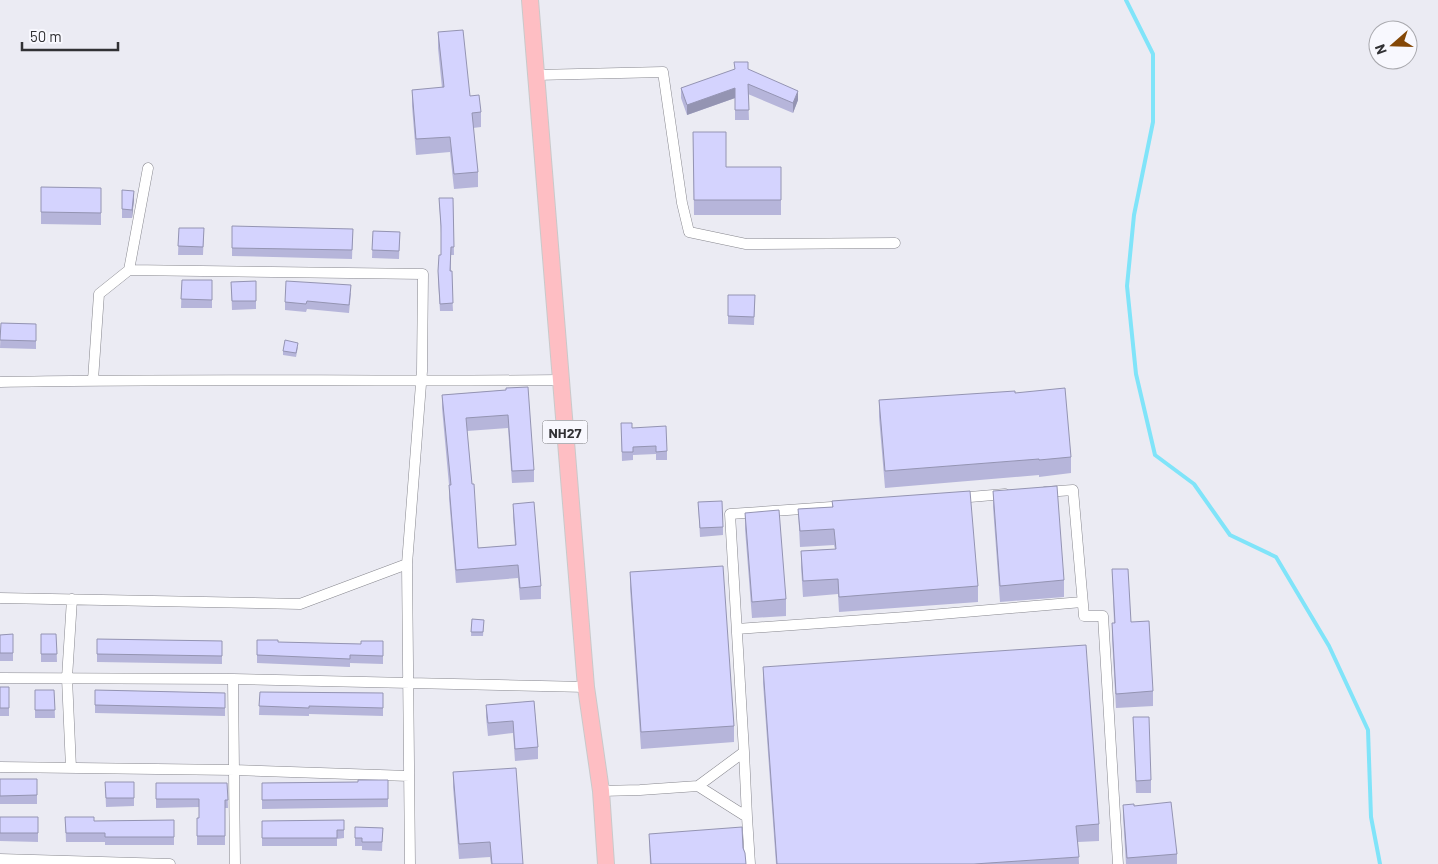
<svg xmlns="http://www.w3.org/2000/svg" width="1438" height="864" font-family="Barlow,sans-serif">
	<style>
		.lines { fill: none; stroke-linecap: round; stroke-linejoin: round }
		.stream { stroke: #80e4f9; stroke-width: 4 }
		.minor-casing { stroke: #87878e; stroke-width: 11 }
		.trunk-casing { stroke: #c9c9ca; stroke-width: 18 }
		.minor { stroke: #fff; stroke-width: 10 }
		.trunk { stroke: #febec3; stroke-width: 16 }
		.wall { fill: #b6b5da }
		.shaded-wall { fill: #9494b2 }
		.building { fill: #d4d3fe; stroke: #9494b2 }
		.labels { text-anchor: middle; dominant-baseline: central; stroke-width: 5; stroke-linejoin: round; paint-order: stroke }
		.shield { fill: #f8f8fe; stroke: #6d6d71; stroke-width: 1 }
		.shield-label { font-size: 14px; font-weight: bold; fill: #313134 }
	</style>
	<rect width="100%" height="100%" fill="#ebebf3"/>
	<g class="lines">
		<path class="stream" d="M1126,0L1153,54V122L1134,215L1127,286L1136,374L1155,455L1194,484L1230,535L1276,557L1329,646L1368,730L1371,817L1380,864"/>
		<defs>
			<path id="minor" d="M536,75L663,72L682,203L689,232L746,244L895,243
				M129,270L423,274L422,371L407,564L410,864
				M93,380L99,294L129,270L148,168
				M0,382C187,378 374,382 561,380
				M1045,492L1073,490L1084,616H1103L1118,864
				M958,498L1005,494
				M0,598L300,604L407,564
				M737,629L906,617L1082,602
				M0,678L233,679L586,687
				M233,679L235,864
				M744,752L747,817
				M0,767L234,770L409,776
				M71,768L67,678L72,599
				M698,786L747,817L750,864
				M601,791L640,790L698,786L744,752L730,514L846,506
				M0,859L170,864"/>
			<path id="trunk" d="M530,0L586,687L601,791L606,864"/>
		</defs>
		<use href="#minor" class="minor-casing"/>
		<use href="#trunk" class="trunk-casing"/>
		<use href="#minor" class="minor"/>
		<use href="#trunk" class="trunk"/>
	</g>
	<path class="wall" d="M438,32L470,96L481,112V127L473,128L478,172V187L454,189L450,152L416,155L412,106V90L442,88L438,48Z
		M748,69L798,100L793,113L748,94L749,120H735V98L687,115L681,98V88Z
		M693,132L726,167H781V215H694Z
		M41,187L101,188V225L41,224Z
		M122,190L134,199L132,218H122Z
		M439,198H453L454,255H451V271L453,311H440L438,279V271L441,255V233Z
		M179,228H204L203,255H178Z
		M353,229L352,259L232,256V248Z
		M373,231L400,232L399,259L372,258Z
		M182,280H212V308H181Z
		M256,281V309L232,310L231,282Z
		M351,293L349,313L307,309L306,312L285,310V302Z
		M755,295L754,325L728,324V316Z
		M1,323L36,324V349L0,348Z
		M298,347L296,357L283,355V351Z
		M506,390L534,470V482L512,483L508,428L467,431L478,548L515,545L513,517V504L541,586V599L520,600L518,578L456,583L449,498V485L442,408V395Z
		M1015,393L1071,457V473L1039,477V475L885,488L879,417V400Z
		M621,423L632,428L667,451V460H656V454L633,455V460L622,461Z
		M993,491L1064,580V597L1000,602L993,507Z
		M832,501L978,586V602L839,612L838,594L803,597L801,567V551L835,549L834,545L800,547L798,509L832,507Z
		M698,502L723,527V535L700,537Z
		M745,513L786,599V616L752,618L745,529Z
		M1112,569L1131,622L1153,691V706L1116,708L1112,638V623H1114Z
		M630,572L734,726V742L641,749L630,588Z
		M472,619L484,620L483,636H471Z
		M13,634V661H0V635Z
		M41,634H56L57,662H41Z
		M97,639L222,641V664L97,662Z
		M257,640L278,642L361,644L383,641V664L350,663V667L257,663Z
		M763,667L1099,824V841L1078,842L1079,864H776L763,683Z
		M0,687H9V716H0Z
		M35,690H54L55,718H35Z
		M95,690L225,693V716L95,713Z
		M260,692L383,693V716L309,714V716L259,715Z
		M534,701L538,747V759L515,761L513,733L488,736L486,717V705Z
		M1133,717L1151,780V793H1136Z
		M453,772L523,864H491L490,857L459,859L453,787Z
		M0,779H37V804H0Z
		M388,780V807L262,809V783L358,782Z
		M105,782H134V806L106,807Z
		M156,783H227L228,808H225V845H197V818H199V807L156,808Z
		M1123,805L1134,806L1177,854V864H1126L1123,816Z
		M0,817H38V842L0,841Z
		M65,817L94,821L174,820V845H105V842H66Z
		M344,820V838L337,839V846H262V821Z
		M355,827L383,828L382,851L362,850V846H355Z
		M649,834L743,848L746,864H650Z"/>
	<path class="shaded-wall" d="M735,88V98L687,115V105Z
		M798,91V100L793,113V103Z
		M134,191V199L132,218V210Z"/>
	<path class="building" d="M463,30L470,96L479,95L481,112L472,113L478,172L454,174L450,137L416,139L412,90L444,87L438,32Z
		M734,62H748V69L798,91L793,103L748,84L749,110H735V88L687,105L681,88L735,69Z
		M693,132H726V167H781V200H694Z
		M41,187L101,188V213L41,212Z
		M122,190L134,191L132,210L122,209Z
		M439,198H453L454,247H451L450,271H452L453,303L440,304L438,271L439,255H441V226Z
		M232,226L353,229L352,250L232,248Z
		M179,228H204L203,247L178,246Z
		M373,231L400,232L399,251L372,250Z
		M182,280H212V300L181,299Z
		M256,281V301H232L231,282Z
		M286,281L351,285L349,305L307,301L306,304L285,302Z
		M728,295H755L754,317L728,316Z
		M1,323L36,324V341L0,340Z
		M285,340L298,343L296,353L283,351Z
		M528,387L534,470L512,471L508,415L466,418L472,484H474L478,548L516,545L513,504L534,502L541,586L520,588L518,565L456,570L449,485H451L442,395L506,390V388Z
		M1065,388L1071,457L1039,460V459L885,471L879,400L1015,391V393Z
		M621,423H632V428L666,426L667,451L656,452V446L633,447V452H622Z
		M1057,486L1064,580L1000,586L993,491Z
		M970,491L978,586L839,597L838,579L803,581L801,551L836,549L834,529L800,531L798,509L833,507L832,501Z
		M722,501L723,527L700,528L698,502Z
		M779,510L786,599L752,602L745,513Z
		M723,566L734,726L641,732L630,572Z
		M1112,569H1128L1131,622L1149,621L1153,691L1116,694L1112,623H1115Z
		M472,619L484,620L483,632H471Z
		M13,634V653H0V635Z
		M41,634H56L57,654H41Z
		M97,639L222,641V656L97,654Z
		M257,640H278V642L361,644V641H383V656L350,655V659L257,655Z
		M1086,645L1099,824L1076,826L1079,857L974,864H777L763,667Z
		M0,687H9V708H0Z
		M35,690H54L55,710H35Z
		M95,690L225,693V708L95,705Z
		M260,692L383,693V708L309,706V708L259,706Z
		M534,701L538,747L515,749L513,721L488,723L486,705Z
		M1133,717H1149L1151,780L1136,781Z
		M516,768L523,864H492L490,842L459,844L453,772Z
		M0,779H37V795L0,796Z
		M358,780H388V799L262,800V783L358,782Z
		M105,782H134V798H106Z
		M156,783H227L228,800H225V836H197V818H199V799H156Z
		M1171,802L1177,854L1127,858L1123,805L1134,804V806Z
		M0,817H38V833H0Z
		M65,817H94V821L174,820V837H105V833H66Z
		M344,820V830H337V838H262V821Z
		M355,827L383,828L382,842H362V838H355Z
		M742,827L743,848L745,853L746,864H651L649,834Z"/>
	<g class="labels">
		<rect class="shield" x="542.5" y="420.5" width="45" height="23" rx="4"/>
		<g class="shield-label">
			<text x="565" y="432">NH27</text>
		</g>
	</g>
	<g transform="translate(1393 45) rotate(250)"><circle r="24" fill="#f8f8fe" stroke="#a8a8ad"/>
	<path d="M0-4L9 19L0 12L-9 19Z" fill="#844706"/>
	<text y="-8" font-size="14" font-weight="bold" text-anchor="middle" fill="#313134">N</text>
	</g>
	<path d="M22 42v8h96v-8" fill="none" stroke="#313134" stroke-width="2.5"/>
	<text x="30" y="42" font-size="15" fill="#313134" stroke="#f8f8fe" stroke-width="4" paint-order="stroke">50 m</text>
</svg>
